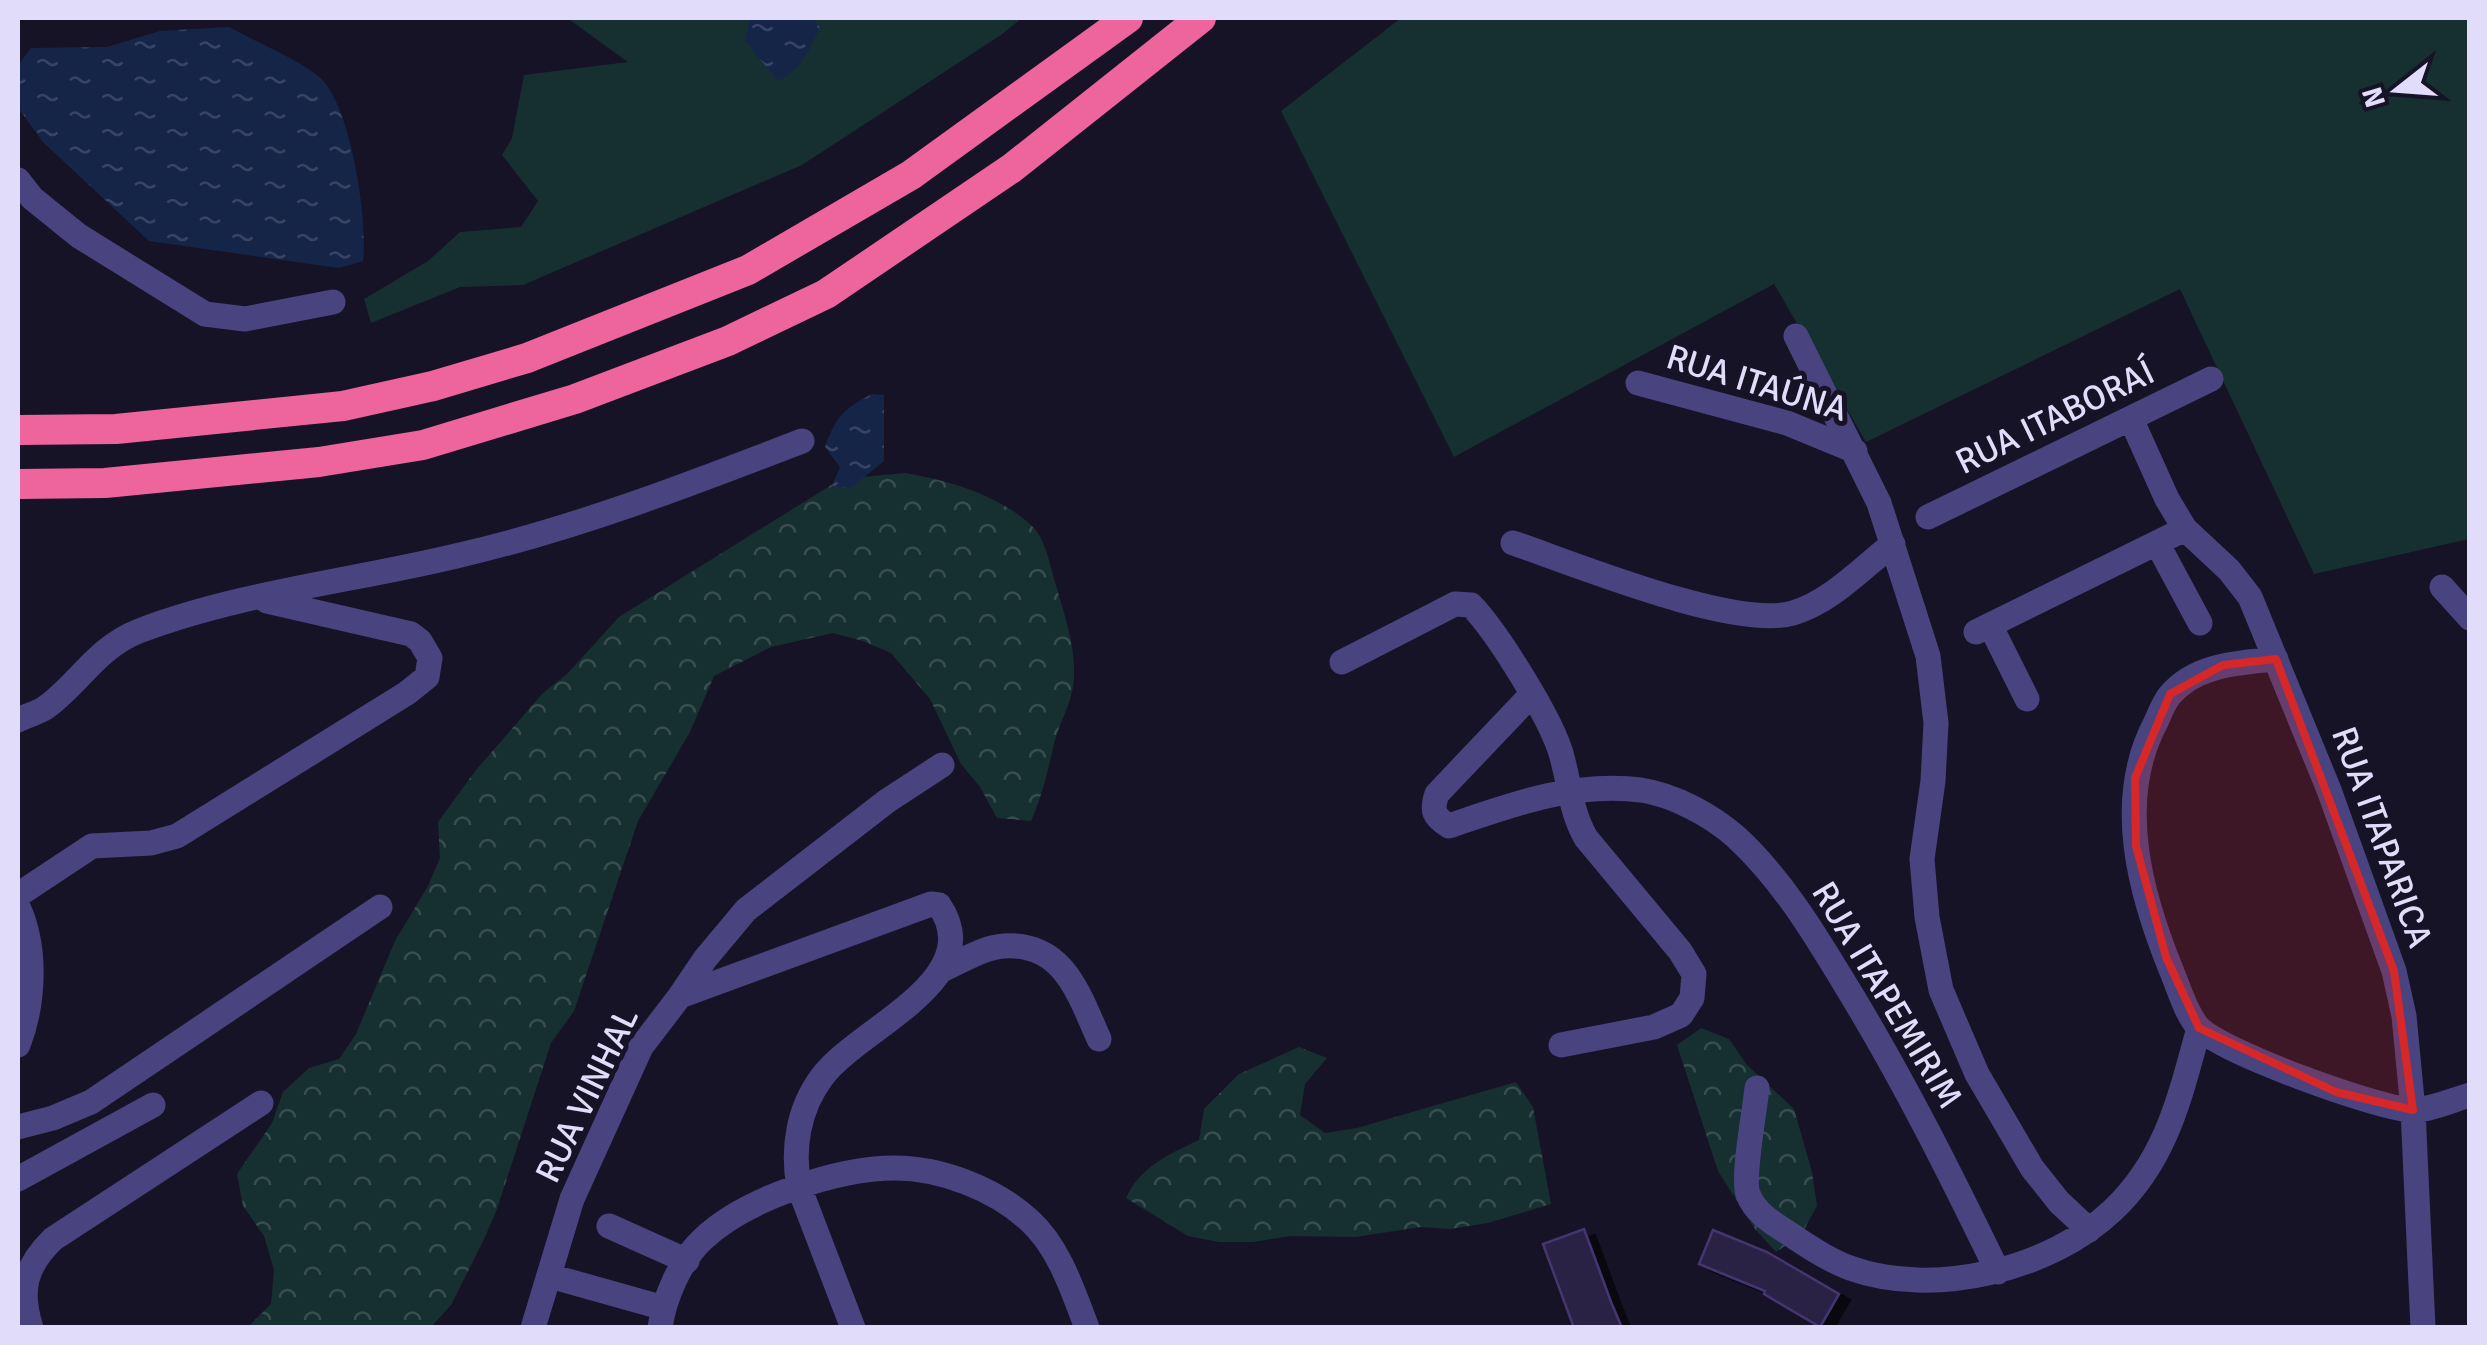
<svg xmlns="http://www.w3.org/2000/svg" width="2487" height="1345" font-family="Signika,sans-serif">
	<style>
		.grass { fill: #162f30 }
		.forest { fill: url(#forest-crowns) }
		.water { fill: url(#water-ripples) }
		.building { fill: #2b2145; stroke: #45356f; stroke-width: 2.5; filter: url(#shadow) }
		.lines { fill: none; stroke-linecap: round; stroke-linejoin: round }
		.minor { stroke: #494380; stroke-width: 25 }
		.highway { stroke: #ee649d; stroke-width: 30 }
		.marked { fill: #d62828; fill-opacity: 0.2; stroke: #d62828; stroke-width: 8; stroke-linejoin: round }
		.labels { text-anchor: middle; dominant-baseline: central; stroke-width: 10; stroke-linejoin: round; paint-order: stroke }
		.street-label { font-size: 35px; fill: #e2dcfb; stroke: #171326 }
	</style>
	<defs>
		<pattern id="forest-crowns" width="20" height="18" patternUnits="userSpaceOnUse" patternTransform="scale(2.5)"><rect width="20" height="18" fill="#162f30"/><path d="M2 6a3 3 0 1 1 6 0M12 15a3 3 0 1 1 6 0" fill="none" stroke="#384d4f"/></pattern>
		<pattern id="water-ripples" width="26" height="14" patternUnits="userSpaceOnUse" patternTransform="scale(2.5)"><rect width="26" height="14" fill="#152548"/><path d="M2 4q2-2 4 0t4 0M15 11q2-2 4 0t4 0" fill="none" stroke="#374463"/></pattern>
		<filter id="shadow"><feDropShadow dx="11" dy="6" stdDeviation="0" flood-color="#0009"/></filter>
	</defs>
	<rect width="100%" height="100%" fill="#171326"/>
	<path class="grass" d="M567,18H1022L1001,35L802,165L523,285L460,287L371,323L364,299L428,261L460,232L521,227L538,201L502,155L512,138L524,75L628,62Z
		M1401,18H2469V539L2314,574L2180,289L1866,442L1774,284L1454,457L1281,111Z"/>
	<path class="forest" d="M905,473C949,481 998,494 1032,526C1045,538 1050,565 1055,582C1065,617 1081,660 1071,696C1067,711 1059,725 1055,740C1048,769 1043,794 1031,821L997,818L980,787L961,764L930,699L891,653L863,641L833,633L771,647L714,676L690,732L638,821L574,1011L551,1043L497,1209L485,1237L451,1305L431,1327H248L271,1304L274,1270L264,1236L243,1206L237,1174L272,1123L283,1092L309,1068L339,1059L356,1034L395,941L428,886L440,858L438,822L476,770L543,693L567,674L619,617L841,479Z
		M1701,1028L1729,1039L1746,1064L1794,1109L1812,1172L1817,1206L1801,1235L1776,1252L1755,1229L1718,1171L1677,1045Z
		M1299,1047L1327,1058L1305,1084L1300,1115L1325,1133L1357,1128L1516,1082L1533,1107L1551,1204L1488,1223L1450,1229L1421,1227L1355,1237L1291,1236L1253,1242H1219L1188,1236L1126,1198C1140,1167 1169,1154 1199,1140L1204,1109L1239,1074Z"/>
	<path class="water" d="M750,18H812L820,27C810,49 801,71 778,81L745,41Z
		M229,27C257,43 292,56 318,76C351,102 368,221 363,261L339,268L149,241L43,142L19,109L18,65L31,48L107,47L160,31Z
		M872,394L884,395V461L851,488L832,486L840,467L825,447C836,417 843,409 872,394Z"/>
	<path class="building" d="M1584,1229L1611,1302L1622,1328H1574L1543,1244Z
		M1713,1230L1767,1252L1839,1294L1820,1327L1764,1294L1765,1291L1699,1264Z"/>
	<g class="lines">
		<path class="minor" d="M18,180L32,198L79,236L205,314L245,319L333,302
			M1796,336L1879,503L1928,656L1936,723L1933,781L1922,859L1927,917L1941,990L1977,1074L2032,1168L2059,1202L2089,1230
			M1638,383L1787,423L1855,451
			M2131,419L2167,499L2185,529L2229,570L2250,597L2329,790L2394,971L2404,1016L2413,1110L2423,1328
			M1928,517L2211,379
			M1513,543C1575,564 1735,630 1793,613C1831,602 1863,567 1893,544
			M2157,543L2200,623
			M2442,587L2470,618
			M1990,625L2027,699
			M1976,632L2185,529
			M2276,659C2239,663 2196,664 2170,695C2164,702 2160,713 2156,722C2114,800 2140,894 2172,972C2179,989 2186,1013 2198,1027C2221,1052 2374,1107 2410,1110C2428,1111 2452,1100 2470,1095
			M1342,662L1455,604L1471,605C1497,632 1553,721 1562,757C1570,786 1571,812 1586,838L1680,951L1694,974L1692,998L1681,1015L1654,1027L1561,1045
			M1531,695L1437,794C1431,811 1434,817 1449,826C1513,804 1572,782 1641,790C1674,795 1711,815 1736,837C1782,879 1816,936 1848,989C1904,1081 1951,1175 1998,1272
			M18,720C26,716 37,713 45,708C79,684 96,648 139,631C238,593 352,581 456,556C574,529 688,485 802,441
			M18,895L92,846L151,843L177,836L407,693L427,677L430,658L420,641L411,634L267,601
			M18,907C37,948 34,1004 18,1045
			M944,969C962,961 984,947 1004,946C1064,942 1079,995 1099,1039
			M680,996L705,959L746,910L887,801L942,765
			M1757,1088C1755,1109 1742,1178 1748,1194C1756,1216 1779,1226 1797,1239C1814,1250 1831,1261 1850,1268C1933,1298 2050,1270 2113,1210C2167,1159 2180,1096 2199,1028
			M18,1127L53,1118L91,1102L380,907
			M18,1179L153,1105
			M609,1226L687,1261
			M550,1276L664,1308
			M31,1328C19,1290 25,1266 53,1239L261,1103
			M533,1328L572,1199L641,1047L680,996L931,904L939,905C990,980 858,1028 822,1077C798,1109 792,1149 799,1187L853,1328
			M660,1328C664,1298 681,1259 703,1239C745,1199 837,1168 895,1168C941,1168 995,1189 1029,1220C1059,1247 1073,1291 1087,1328"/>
		<path class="highway" d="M18,430L116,429L343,406L433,386L527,358L748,270L911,175L1128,18
			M18,484L105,483L319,462L423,445L575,399L728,341L826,294L1012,168L1201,18"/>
	</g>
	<path class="marked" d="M2276,659L2394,971L2413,1110L2336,1092L2199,1028L2166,957L2136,846L2135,778L2170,694L2223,665Z"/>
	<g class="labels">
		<g class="street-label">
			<text transform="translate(1757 383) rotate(17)">RUA ITAÚNA</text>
			<text transform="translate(2055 417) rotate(-26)">RUA ITABORAÍ</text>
			<text transform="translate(2382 837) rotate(70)">RUA ITAPARICA</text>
			<text transform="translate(1887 995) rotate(59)">RUA ITAPEMIRIM</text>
			<text transform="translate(587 1095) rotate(-64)">RUA VINHAL</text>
		</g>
	</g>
	<rect width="2487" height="1345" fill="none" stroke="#e2dcfb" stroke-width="40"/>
	<g transform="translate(2397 90) rotate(253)" stroke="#171326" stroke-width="8" paint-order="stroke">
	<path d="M0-8L18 38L0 25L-18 38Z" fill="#e2dcfb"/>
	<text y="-15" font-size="28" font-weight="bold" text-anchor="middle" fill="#e2dcfb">N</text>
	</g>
</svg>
